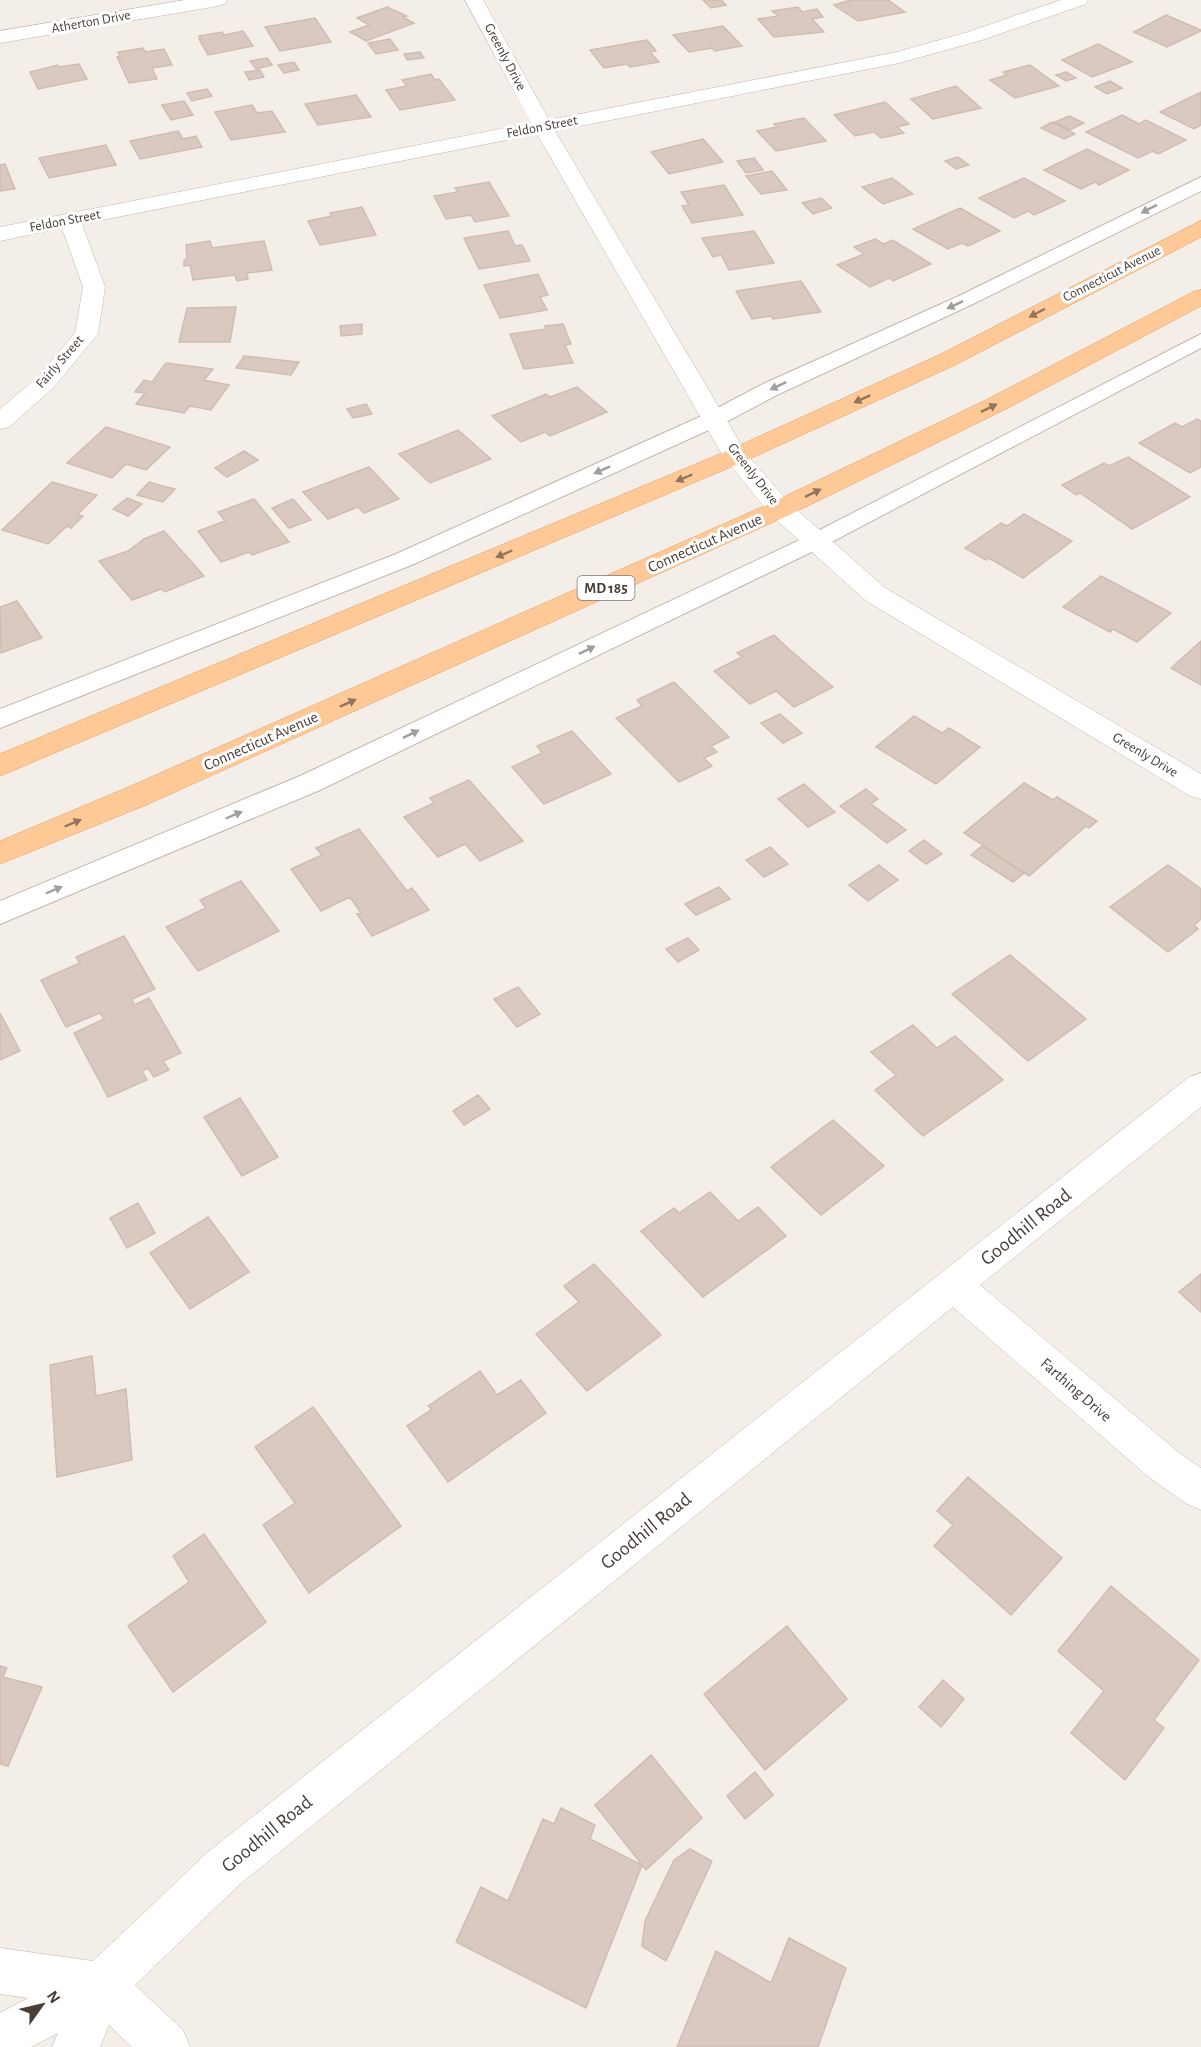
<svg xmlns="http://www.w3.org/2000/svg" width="1201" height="2047" font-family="'Alegreya Sans',sans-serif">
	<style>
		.building { fill: #d9c9c0; stroke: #d1bdb0; stroke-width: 1.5 }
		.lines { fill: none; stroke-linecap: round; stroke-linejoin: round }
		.service-casing { stroke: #c3b6ad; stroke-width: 2 }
		.minor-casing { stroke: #c3b6ad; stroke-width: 1 }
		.primary-casing { stroke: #e6a064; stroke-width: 1 }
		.service { fill: #fff; fill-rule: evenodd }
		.minor { fill: #fff; fill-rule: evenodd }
		.primary { fill: #ffc897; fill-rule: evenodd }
		.oneway { fill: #a49e9b }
		.oneway2 { fill: #91755d }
		.labels { text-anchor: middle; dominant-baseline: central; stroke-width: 6; stroke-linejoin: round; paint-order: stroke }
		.far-street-label { font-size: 14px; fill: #483d37; stroke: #fff }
		.shield { fill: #fff; stroke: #7f7773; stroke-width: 1.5 }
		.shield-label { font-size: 15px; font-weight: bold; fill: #483d37 }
		.street-label { font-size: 16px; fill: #483d37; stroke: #fff }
		.near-street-label { font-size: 20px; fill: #483d37; stroke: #fff }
	</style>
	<rect width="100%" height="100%" fill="#f4eee8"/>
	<path class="building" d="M703,0H721L726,5L711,8Z
		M851,0H888L905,12L858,21L834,5Z
		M387,7L407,16L403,17L414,23L366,41L350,32L369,25L357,18Z
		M798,7L802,12L817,9L823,17L812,19L824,32L774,37L758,19L778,16L772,11Z
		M1166,15L1201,30V31L1167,47L1134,32Z
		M315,18L331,42L280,51L265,27Z
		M723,26L742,46L715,51L712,48L689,52L673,35Z
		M243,31L253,46L208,55L199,39H201L199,36L222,32L224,35Z
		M390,39L398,50L376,54L368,43Z
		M647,40L656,51L650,52L659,62L630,67L627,64L604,68L590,50Z
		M1098,44L1132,62L1092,77L1062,60Z
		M143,48L145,52L164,49L172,65L152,68L157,79L129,83L117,57H120L118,52Z
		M420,52L424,58L407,60L404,54Z
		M267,58L272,65L256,69L250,61Z
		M294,62L299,70L284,73L278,65Z
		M79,64L87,79L38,89L30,72L58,65L59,67Z
		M1030,65L1059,86L1015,98L990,80L1007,75L1003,72Z
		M260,70L264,77L249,80L245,72Z
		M1066,72L1076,78L1066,81L1056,75Z
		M431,74L435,80L439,79L455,100L400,110L386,90L407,86L402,80Z
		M1110,81L1122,88L1107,94L1095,87Z
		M956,86L981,108L933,119L911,99Z
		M207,89L212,96L192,101L187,93Z
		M1201,92V125L1194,129L1160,112Z
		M356,95L371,117L318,125L305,104Z
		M184,101L193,115L171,120L162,105Z
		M885,102L909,124L897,127L904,133L881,138L874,132L855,136L834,115Z
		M252,105L257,113L272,111L285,132L231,140L215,112Z
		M1122,115L1139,124L1146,120L1186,140L1158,154L1153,151L1138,158L1086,132Z
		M1069,116L1084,123L1070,130L1055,122Z
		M804,118L826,141L776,151L757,131L777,127L774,124Z
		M1052,122L1075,134L1064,139L1041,128Z
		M178,131L183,139L196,136L202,147L140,159L130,141Z
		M703,139L723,162L669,174L651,152Z
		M106,145L116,165L49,178L39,158Z
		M1087,149L1129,170L1099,185L1095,182L1081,189L1044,170Z
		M958,157L969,165L956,169L945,161Z
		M754,158L763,170L746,173L737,161Z
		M5,164L15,189L0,191V165Z
		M772,171L787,190L761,194L746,176Z
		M892,178L913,194L883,204L862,187Z
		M1024,178L1065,201L1034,215L1028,211L1014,218L979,198Z
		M489,182L509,216L475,222L471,215L446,219L434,196L458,192L455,188Z
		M724,185L743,215L692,223L682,206L689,205L681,192Z
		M821,198L832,208L813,214L802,203Z
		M362,207L376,235L320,245L308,221L332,216L330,213Z
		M960,208L1000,231L968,246L962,243L948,249L913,229Z
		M508,231L515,246L522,245L530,261L479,269L464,238Z
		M754,231L774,263L729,270L721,255L713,257L702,238Z
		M875,239L883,244L893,240L931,264L893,281L889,278L870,287L837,265L864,254L854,247Z
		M210,241L212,248L264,241L272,270L247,273L248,279L237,281L235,275L193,280L190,265L184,266V260L187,259L186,245Z
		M538,274L548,295L540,297L547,310L500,318L484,285Z
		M801,281L821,312L773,319L771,316L752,319L736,291Z
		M236,307L230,342H179L187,308Z
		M362,324V334L341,336L340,326Z
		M563,324L571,344L565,345L573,363L524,369L510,334L546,329L545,326Z
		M244,356L299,362L291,375L236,368Z
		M166,363L213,369L204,380L229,385L211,410L190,406L184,413L136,404L145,393L135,392L144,380L152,382Z
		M577,387L607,412L550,436L545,432L521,442L492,416L546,394L550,397Z
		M366,404L372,414L353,418L347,409Z
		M1197,419L1201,421V467L1190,473L1139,443L1175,423L1182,427Z
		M106,427L170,447L146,470L126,464L112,478L67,463Z
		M458,430L491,459L430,483L399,454Z
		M244,451L258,460L227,477L215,468Z
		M1128,457L1190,497L1132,529L1080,493L1076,495L1062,485L1104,463L1109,466Z
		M369,467L399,499L364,513L358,507L328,519L303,492Z
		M52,482L97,495L77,515L83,516L71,528L67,526L48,544L2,530Z
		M149,482L166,487L175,489L163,502L137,495Z
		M127,498L142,504L128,516L113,509Z
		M254,499L289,542L252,555L249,552L221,562L198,531L225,521L218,512Z
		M293,499L311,520L289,528L272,508Z
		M1024,514L1072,541L1023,578L989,558L986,560L965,548L1001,523L1007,526Z
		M164,531L204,576L165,592L161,589L132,600L99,561L128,551L144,539Z
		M1101,576L1171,613L1137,642L1113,629L1110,632L1063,607Z
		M17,601L42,638L1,653L0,607Z
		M774,635L790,650L833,687L794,707L776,691L750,704L714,671L742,657L737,653Z
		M1201,641V685L1171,668Z
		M674,682L729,737L711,746L717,752L704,758L712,766L679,782L616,718L642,706L637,700Z
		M780,714L802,733L783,743L761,723Z
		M914,716L942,733L949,728L980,747L936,784L876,747Z
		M572,731L611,774L544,804L512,767L542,753L537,746Z
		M469,780L523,841L480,861L465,844L438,857L404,817L434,803L430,798Z
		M1024,783L1053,800L1057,797L1097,821L1089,828L1086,826L1029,876L964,833Z
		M804,784L835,812L808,827L778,799Z
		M866,789L878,799L871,804L906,830L887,843L840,806Z
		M359,829L407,891L412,888L429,910L372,936L357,914L361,913L350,897L321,911L291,869L322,855L316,848Z
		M924,840L942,854L926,864L909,851Z
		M982,846L1024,873L1013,882L971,855Z
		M770,847L788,864L764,877L746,860Z
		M879,865L898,880L868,901L849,885Z
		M1168,865L1201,889V919L1194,925L1198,929L1168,952L1110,907Z
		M241,881L279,931L198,971L166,927L206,908L200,900Z
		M719,887L730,899L696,915L685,904Z
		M124,936L155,989L132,999L134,1005L149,998L181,1053L163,1061L169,1070L154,1077L148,1068L142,1071L147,1080L108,1097L74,1033L104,1019L100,1013L66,1027L41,980L80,963L76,957Z
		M688,938L699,950L678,962L666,949Z
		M1010,955L1086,1019L1028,1061L952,994Z
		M518,987L540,1014L517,1027L494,999Z
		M0,1013L20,1051L0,1060Z
		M913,1025L937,1048L955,1036L1003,1080L923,1136L875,1090L896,1075L871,1052Z
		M478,1095L490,1109L464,1125L453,1111Z
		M240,1098L278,1157L242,1176L204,1117Z
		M833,1120L884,1166L821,1215L771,1167Z
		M710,1192L738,1221L758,1207L786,1236L703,1297L641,1231L674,1208L679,1213Z
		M138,1203L155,1233L127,1248L110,1218Z
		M208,1217L249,1272L190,1309L150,1253Z
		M594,1264L661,1335L587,1391L536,1334L579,1302L564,1286Z
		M1201,1274V1312L1179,1292Z
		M92,1356L96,1396L126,1389L132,1460L57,1477L50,1365Z
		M480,1371L497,1395L521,1380L546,1413L448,1482L407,1426L432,1409L428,1406Z
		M313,1407L401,1526L309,1593L263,1525L295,1503L255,1447Z
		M968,1477L1062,1558L1011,1615L934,1546L953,1525L937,1511Z
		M204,1534L266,1622L173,1692L128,1626L189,1582L173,1556Z
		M1111,1586L1199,1660L1154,1720L1164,1728L1125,1780L1071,1733L1104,1691L1058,1651Z
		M787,1626L847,1699L765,1770L704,1694Z
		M0,1666L7,1668L3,1677L42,1687L8,1766L0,1764Z
		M943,1680L964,1699L941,1727L919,1707Z
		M651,1755L702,1818L646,1870L595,1805Z
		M755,1772L773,1795L745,1819L727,1796Z
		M561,1808L595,1825L590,1839L642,1865L586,2008L456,1942L481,1887L508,1901L543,1819L554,1824Z
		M690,1849L712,1861L666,1961L642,1946L645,1921L674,1860Z
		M789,1938L846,1968L818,2047H677L716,1951L771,1983Z"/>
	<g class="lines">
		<defs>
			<path id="service" d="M1201,177V191L973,304L779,394L722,424L414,564L0,728V709L396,554L706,414L763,384L959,296Z
				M1201,334V348L824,546L320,790L0,924V901L300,776L808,536Z"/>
			<path id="minor" d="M185,0H227L225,4L218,6L0,43V31Z
				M465,0H483L549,120L897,52L968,32L1061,0H1088L1086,4L982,40L899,63L555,131L746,453L789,503L885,588L1201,774V799L1190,796L865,600L771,515L723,456L537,134L82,224L105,287L98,334L54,387L9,427L0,429V409L38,377L75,333L83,287L62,228L0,241V227L531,123Z
				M1201,1073V1107L980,1285L1178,1452L1201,1468V1510L1187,1504L1150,1478L953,1307L240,1884L135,1985L183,2030L190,2047H132L109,2025L100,2047H52L58,2033L31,2047H0V2013L28,1998L0,1994V1948L93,1961L208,1852L1189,1077Z"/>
			<path id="primary" d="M1201,221V237L955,365L745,461L0,776V754L727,451L939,355Z
				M1201,290V306L1004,410L789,515L146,805L0,864V841L124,789L771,503L986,400L1193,292Z"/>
		</defs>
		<use href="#service" class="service-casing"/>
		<use href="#minor" class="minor-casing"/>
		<use href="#primary" class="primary-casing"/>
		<use href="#service" class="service"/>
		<use href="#minor" class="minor"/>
		<use href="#primary" class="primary"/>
	</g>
	<defs><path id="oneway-solid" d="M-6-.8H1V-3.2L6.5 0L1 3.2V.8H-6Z" transform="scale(1.5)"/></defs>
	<g class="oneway">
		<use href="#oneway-solid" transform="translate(1149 209) rotate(153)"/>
		<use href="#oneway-solid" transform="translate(955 305) rotate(155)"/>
		<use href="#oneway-solid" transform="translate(778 386) rotate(155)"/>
		<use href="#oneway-solid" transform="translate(602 470) rotate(156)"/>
		<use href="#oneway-solid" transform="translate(587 650) rotate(-26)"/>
		<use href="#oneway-solid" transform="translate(411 734) rotate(-26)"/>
		<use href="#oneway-solid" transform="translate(234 815) rotate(-23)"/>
		<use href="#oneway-solid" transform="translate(54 890) rotate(-23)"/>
	</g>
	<g class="oneway2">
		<use href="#oneway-solid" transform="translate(1037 313) rotate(152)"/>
		<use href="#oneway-solid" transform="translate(862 399) rotate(156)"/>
		<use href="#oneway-solid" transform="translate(989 408) rotate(-26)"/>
		<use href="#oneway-solid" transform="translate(684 478) rotate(157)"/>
		<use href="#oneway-solid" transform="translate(813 493) rotate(-26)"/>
		<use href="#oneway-solid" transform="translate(504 554) rotate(157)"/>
		<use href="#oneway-solid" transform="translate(348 703) rotate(-24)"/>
		<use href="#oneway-solid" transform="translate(73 823) rotate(-23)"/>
	</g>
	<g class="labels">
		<g class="far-street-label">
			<text transform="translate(91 22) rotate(-10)">Atherton Drive</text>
			<text transform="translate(505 57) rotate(62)">Greenly Drive</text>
			<text transform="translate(542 127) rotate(-11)">Feldon Street</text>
			<text transform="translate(65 221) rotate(-11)">Feldon Street</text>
			<text transform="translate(1112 274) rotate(-27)">Connecticut Avenue</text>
			<text transform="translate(60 362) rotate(-49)">Fairly Street</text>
			<text transform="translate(753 474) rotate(52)">Greenly Drive</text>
			<text transform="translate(1145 755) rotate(31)">Greenly Drive</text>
		</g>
		<rect class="shield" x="577.5" y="576" width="57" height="24" rx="4.5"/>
		<g class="shield-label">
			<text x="606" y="588">MD 185</text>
		</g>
		<g class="street-label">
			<text transform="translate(705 543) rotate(-24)">Connecticut Avenue</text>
			<text transform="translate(261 741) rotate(-24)">Connecticut Avenue</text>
			<text transform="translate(1076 1390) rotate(41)">Farthing Drive</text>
		</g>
		<g class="near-street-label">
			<text transform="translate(1026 1227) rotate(-39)">Goodhill Road</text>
			<text transform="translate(646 1531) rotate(-39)">Goodhill Road</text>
			<text transform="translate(267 1834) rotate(-39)">Goodhill Road</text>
		</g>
	</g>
	<g transform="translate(42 2005) rotate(56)" stroke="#ffffff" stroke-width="4.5" paint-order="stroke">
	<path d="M0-4.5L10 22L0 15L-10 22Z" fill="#483d37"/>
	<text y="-9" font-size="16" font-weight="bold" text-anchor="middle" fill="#483d37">N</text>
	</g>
</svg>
